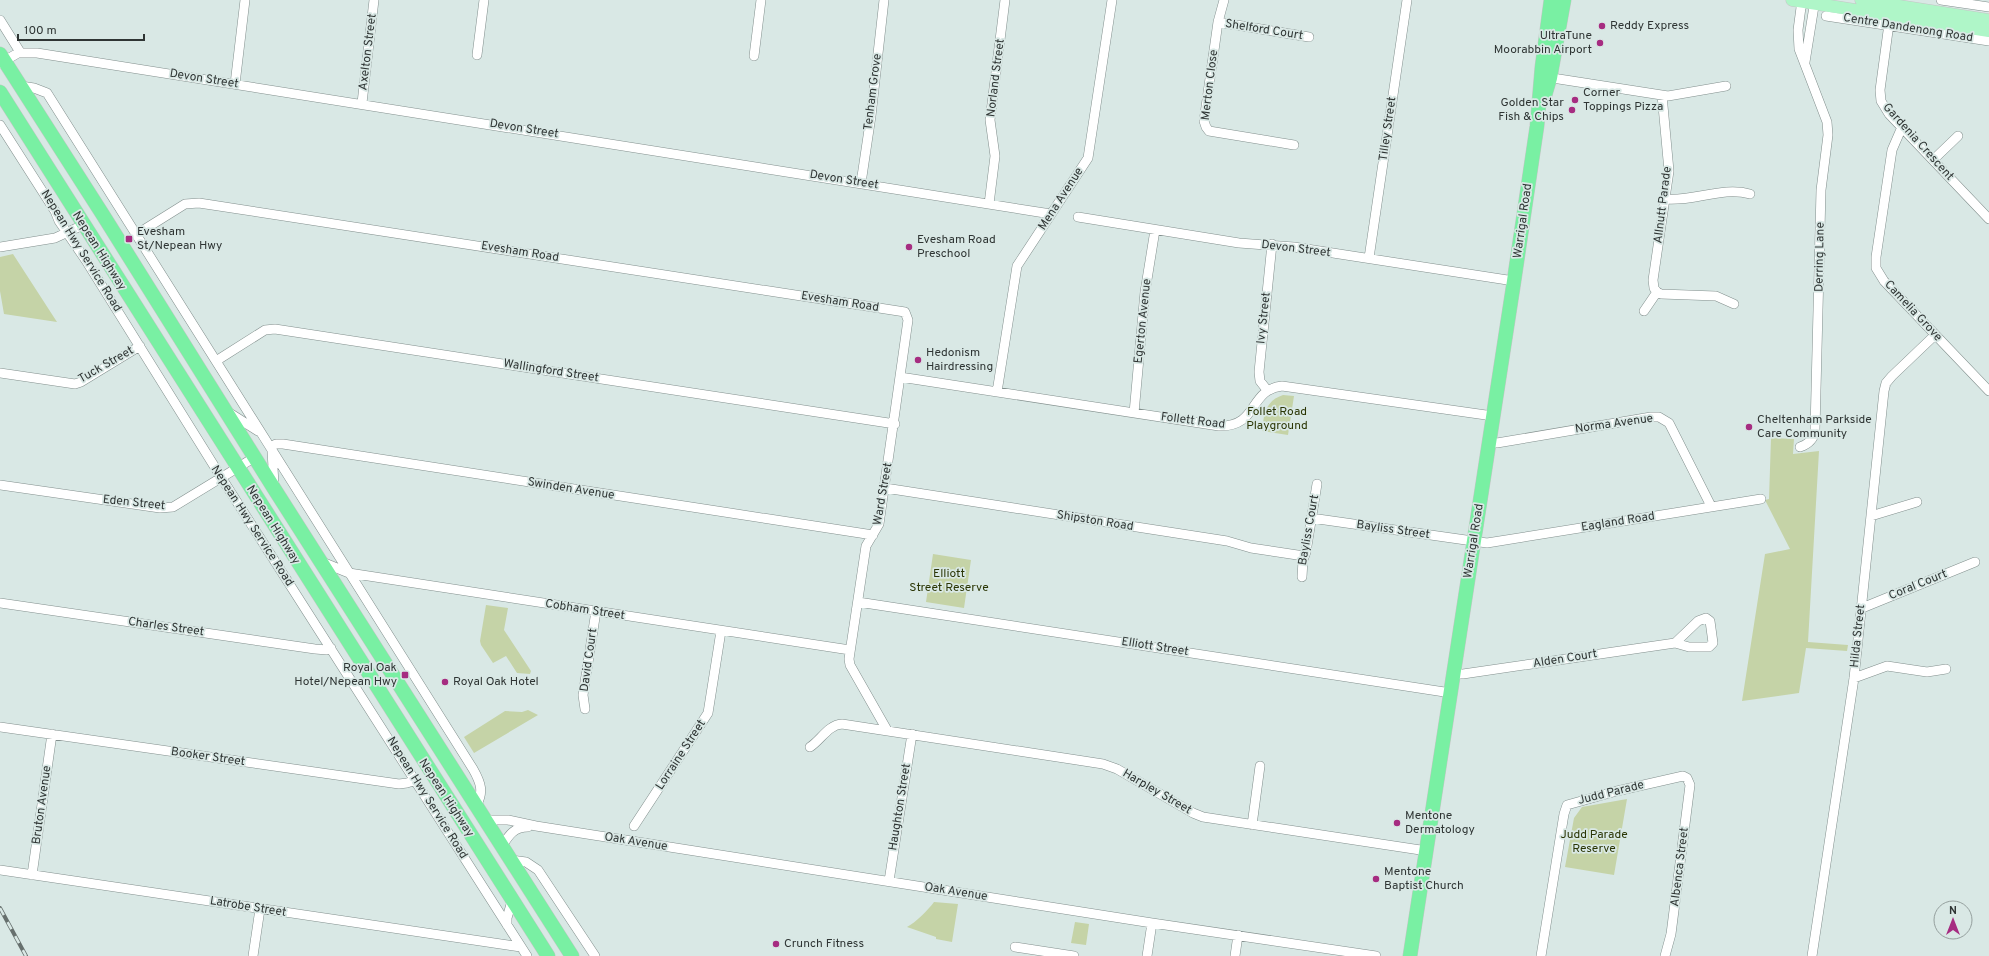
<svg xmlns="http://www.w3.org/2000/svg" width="1989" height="956" font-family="Overpass,sans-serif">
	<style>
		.green { fill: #c5d3a7 }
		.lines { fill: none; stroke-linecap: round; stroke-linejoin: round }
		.minor-casing { stroke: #828f8d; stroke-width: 10 }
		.major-casing { stroke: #c5c6c6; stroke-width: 13 }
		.highway-casing { stroke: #c5c6c6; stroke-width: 15 }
		.minor { stroke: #fff; stroke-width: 9 }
		.major { stroke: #aff6c8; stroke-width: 12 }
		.highway { stroke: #79f0a3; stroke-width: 14 }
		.rail-casing { stroke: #67706e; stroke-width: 4 }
		.rail { stroke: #d9e8e5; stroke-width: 2.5; stroke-dasharray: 8; stroke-linecap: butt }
		.poi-dot { fill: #a62c81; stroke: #d9e8e5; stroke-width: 1.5 }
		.labels { text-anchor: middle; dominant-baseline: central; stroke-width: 3.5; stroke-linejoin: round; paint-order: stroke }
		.poi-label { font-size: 12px; fill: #2f3534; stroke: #d9e8e5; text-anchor: start }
		.street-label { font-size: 12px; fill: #2f3534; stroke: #d9e8e5 }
		.park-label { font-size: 12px; fill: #2b3605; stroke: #d9e8e5 }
	</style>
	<rect width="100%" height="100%" fill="#d9e8e5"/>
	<path class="green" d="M13,254L57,322L4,314L0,291V257Z
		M1283,395L1294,396L1288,435L1262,431C1264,414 1265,401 1283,395Z
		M1771,438L1794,439L1793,454L1819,451L1808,642L1848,645L1847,651L1806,648L1799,693L1742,701L1765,554L1790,549L1765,500L1769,499Z
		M933,554L971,560L964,608L926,602Z
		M486,605L508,608L504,630L531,671L530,674L517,673L506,656L493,663L481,645L480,641Z
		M528,710L538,715L474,753L464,737L505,711L522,712Z
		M1627,799L1614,875L1565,867L1574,818L1582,807Z
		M934,902L958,904L952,942L936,939V937L907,927C915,923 929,909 934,902Z
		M1075,922L1089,924L1086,945L1071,943Z"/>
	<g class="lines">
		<defs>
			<path id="minor" d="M1224,0L1218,22L1204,121L1206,127L1209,131L1294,145
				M1941,0L1989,7
				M1891,9L1880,90L1881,101L1889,114L1989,219
				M1826,16L1989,41
				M0,20L20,52
				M1218,22L1309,37
				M477,55L484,0
				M754,56L761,0
				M1805,62L1815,0
				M1,63L18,53H37L1051,214
				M1546,77L1668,96L1726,86
				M235,84L245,0
				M21,86L34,88L47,93L473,769C481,783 484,792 476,806
				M362,103L374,0
				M0,125L55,211L59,221L87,262L221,477L527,956
				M1902,127L1892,150L1876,257V268L1884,281L1989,391
				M1933,160L1958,136
				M861,183L871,116L884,0
				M1665,199C1694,202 1722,186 1750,194
				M989,204L995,156L990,120L1005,0
				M1078,217L1239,243L1294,247L1514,281
				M137,234L185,204L199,203L905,312L908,320L879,524L866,546L849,659L850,665L887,730
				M0,247L55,238L83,225
				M1369,258L1407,0
				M1657,292L1661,294L1716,296L1734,304
				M1644,311L1657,292L1654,288L1653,280L1669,171L1662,95
				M216,361L265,330L275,329L895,424
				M0,373L75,384L81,382L140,346
				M900,377L1219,426C1259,427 1248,390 1282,386L1493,416
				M1267,390L1260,381L1259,372L1272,244
				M997,392L1017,266L1088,158L1112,0
				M228,412L258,431
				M1134,413L1145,292L1155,230
				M1489,442L1497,443L1651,417H1659L1669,423L1711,506
				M270,447L276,444H283L873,535
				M1800,447C1809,444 1814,439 1815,430L1821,190L1828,135L1827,122L1799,49L1798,30L1802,0
				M272,451L274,484
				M0,485L160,508L173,507L255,457
				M885,488L1227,541L1251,548L1304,556
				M1871,516L1917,502
				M1311,518L1487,543L1761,499
				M322,562L349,573L850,650
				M1302,577L1303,560L1306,552L1317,484
				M858,602L1451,693
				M0,603L315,649L327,650L331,648
				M1862,608L1975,562
				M1454,674H1463L1675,643L1689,647H1709L1713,643L1710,621L1706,618L1698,621L1675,643
				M1854,678L1887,666L1927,672L1946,669
				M585,709L583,695L596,611
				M0,727L399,784L407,783L416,780
				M810,747C821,740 828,725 842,724L1103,764L1117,769L1193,813L1203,817L1427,851
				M485,820H508L536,826L1152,923L1376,956
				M1252,825L1260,766
				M634,826L708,713L721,631
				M502,846C509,835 514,827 528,827
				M511,860L526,862L538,870L595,956
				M0,870L521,947
				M32,875L52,734
				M889,881L912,734
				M507,925V918L512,901
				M1015,947L1074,956
				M253,956L260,909
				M1147,956L1152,923
				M1235,956L1238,935
				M1541,956L1564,814L1567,805L1617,791L1683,776L1687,778L1690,785L1671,934L1665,956
				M1812,956L1854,678L1884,391L1886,383L1892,376L1935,335"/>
			<path id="major" d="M1792,0L1989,31
				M1861,0L1989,20"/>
			<path id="highway" d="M0,54L103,215L275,490L572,956
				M0,92L548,956
				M1545,95L1550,78L1564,0
				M1410,956L1514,281L1537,126L1542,67L1551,0"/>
		</defs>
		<use href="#minor" class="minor-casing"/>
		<use href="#major" class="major-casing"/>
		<use href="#highway" class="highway-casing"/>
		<use href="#minor" class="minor"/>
		<use href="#major" class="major"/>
		<use href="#highway" class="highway"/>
		<defs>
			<path id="rail" d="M0,908L26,956"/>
		</defs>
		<use href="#rail" class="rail-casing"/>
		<use href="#rail" class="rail"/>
	</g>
	<g class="poi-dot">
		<circle cx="1602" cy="26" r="4"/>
		<circle cx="1600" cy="43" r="4"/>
		<circle cx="1575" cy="100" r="4"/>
		<circle cx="1572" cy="110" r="4"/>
		<rect x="125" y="235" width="8" height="8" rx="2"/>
		<circle cx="909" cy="247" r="4"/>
		<circle cx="918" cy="360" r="4"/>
		<circle cx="1749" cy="427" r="4"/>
		<rect x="401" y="671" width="8" height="8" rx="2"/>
		<circle cx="445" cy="682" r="4"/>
		<circle cx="1397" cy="823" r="4"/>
		<circle cx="1376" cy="879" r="4"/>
		<circle cx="776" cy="944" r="4"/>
	</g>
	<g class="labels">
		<g class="poi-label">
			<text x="1610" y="26">Reddy Express</text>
			<text x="1592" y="36" text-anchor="end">UltraTune<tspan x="1592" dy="14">Moorabbin Airport</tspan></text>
			<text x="1583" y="93">Corner<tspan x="1583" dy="14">Toppings Pizza</tspan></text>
			<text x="1564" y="103" text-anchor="end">Golden Star<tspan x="1564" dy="14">Fish &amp; Chips</tspan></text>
			<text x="137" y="232">Evesham<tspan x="137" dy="14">St/Nepean Hwy</tspan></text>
			<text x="917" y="240">Evesham Road<tspan x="917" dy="14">Preschool</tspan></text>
			<text x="926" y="353">Hedonism<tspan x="926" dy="14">Hairdressing</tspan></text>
			<text x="1757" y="420">Cheltenham Parkside<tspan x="1757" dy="14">Care Community</tspan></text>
			<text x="397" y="668" text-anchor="end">Royal Oak<tspan x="397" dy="14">Hotel/Nepean Hwy</tspan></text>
			<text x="453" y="682">Royal Oak Hotel</text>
			<text x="1405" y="816">Mentone<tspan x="1405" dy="14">Dermatology</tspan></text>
			<text x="1384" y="872">Mentone<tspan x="1384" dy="14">Baptist Church</tspan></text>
			<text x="784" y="944">Crunch Fitness</text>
		</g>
		<g class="street-label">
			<text transform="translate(1908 28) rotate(9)">Centre Dandenong Road</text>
			<text transform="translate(1264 30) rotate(9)">Shelford Court</text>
			<text transform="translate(368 52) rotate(-83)">Axelton Street</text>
			<text transform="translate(996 78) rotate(-83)">Norland Street</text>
			<text transform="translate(204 79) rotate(9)">Devon Street</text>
			<text transform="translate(1210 85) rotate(-83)">Merton Close</text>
			<text transform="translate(873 92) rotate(-83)">Tenham Grove</text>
			<text transform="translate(524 129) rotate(9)">Devon Street</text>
			<text transform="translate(1388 129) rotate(-82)">Tilley Street</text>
			<text transform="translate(1918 142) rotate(48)">Gardenia Crescent</text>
			<text transform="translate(844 180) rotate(9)">Devon Street</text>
			<text transform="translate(1061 199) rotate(-57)">Mena Avenue</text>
			<text transform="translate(1663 205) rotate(-83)">Allnutt Parade</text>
			<text transform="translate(1523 221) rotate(-82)">Warrigal Road</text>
			<text transform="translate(1296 249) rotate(7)">Devon Street</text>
			<text transform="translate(81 251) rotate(58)">Nepean Hwy Service Road</text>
			<text transform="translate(99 251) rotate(58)">Nepean Highway</text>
			<text transform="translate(520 252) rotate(9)">Evesham Road</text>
			<text transform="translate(1820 257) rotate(-89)">Derring Lane</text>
			<text transform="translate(840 302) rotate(9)">Evesham Road</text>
			<text transform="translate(1913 311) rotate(47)">Camelia Grove</text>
			<text transform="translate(1264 318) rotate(-84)">Ivy Street</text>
			<text transform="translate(1143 321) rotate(-84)">Egerton Avenue</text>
			<text transform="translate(106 365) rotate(-30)">Tuck Street</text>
			<text transform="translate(551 371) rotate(9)">Wallingford Street</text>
			<text transform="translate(1193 421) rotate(7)">Follett Road</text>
			<text transform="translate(1614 424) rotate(-8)">Norma Avenue</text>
			<text transform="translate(571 489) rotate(9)">Swinden Avenue</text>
			<text transform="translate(883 494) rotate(-80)">Ward Street</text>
			<text transform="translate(134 503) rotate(6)">Eden Street</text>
			<text transform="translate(1095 521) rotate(9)">Shipston Road</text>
			<text transform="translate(1618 522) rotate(-9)">Eagland Road</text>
			<text transform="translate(273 525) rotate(58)">Nepean Highway</text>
			<text transform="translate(252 526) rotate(57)">Nepean Hwy Service Road</text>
			<text transform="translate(1309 530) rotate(-80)">Bayliss Court</text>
			<text transform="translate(1393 530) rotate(8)">Bayliss Street</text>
			<text transform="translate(1474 541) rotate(-81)">Warrigal Road</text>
			<text transform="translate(1918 585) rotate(-22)">Coral Court</text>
			<text transform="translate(585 610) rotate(9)">Cobham Street</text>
			<text transform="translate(166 627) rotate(8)">Charles Street</text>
			<text transform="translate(1858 636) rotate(-84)">Hilda Street</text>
			<text transform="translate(1155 647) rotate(9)">Elliott Street</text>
			<text transform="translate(1565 659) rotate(-9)">Alden Court</text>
			<text transform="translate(589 660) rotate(-82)">David Court</text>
			<text transform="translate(681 755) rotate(-57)">Lorraine Street</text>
			<text transform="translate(208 757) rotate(8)">Booker Street</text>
			<text transform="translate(1157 792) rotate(30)">Harpley Street</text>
			<text transform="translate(1611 793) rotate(-14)">Judd Parade</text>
			<text transform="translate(427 798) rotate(58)">Nepean Hwy Service Road</text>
			<text transform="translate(446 798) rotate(57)">Nepean Highway</text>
			<text transform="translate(42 805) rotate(-82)">Bruton Avenue</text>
			<text transform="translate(900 807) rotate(-81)">Haughton Street</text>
			<text transform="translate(636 842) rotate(9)">Oak Avenue</text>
			<text transform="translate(1680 867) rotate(-83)">Albenca Street</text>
			<text transform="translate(956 892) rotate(9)">Oak Avenue</text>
			<text transform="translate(248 907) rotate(9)">Latrobe Street</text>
		</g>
		<g class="park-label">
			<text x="1277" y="412">Follet Road<tspan x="1277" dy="14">Playground</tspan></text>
			<text x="949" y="574">Elliott<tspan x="949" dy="14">Street Reserve</tspan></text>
			<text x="1594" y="835">Judd Parade<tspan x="1594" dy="14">Reserve</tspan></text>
		</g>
	</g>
	<g transform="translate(1953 920)"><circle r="19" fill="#d9e8e5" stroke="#95a09e"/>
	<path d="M0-3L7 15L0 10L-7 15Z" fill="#a62c81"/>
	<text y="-6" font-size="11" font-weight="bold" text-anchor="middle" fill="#2f3534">N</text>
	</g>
	<path d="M18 34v6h126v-6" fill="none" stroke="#2f3534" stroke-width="2"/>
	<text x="24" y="34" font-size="12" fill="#2f3534" stroke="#d9e8e5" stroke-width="3" paint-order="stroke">100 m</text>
</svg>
